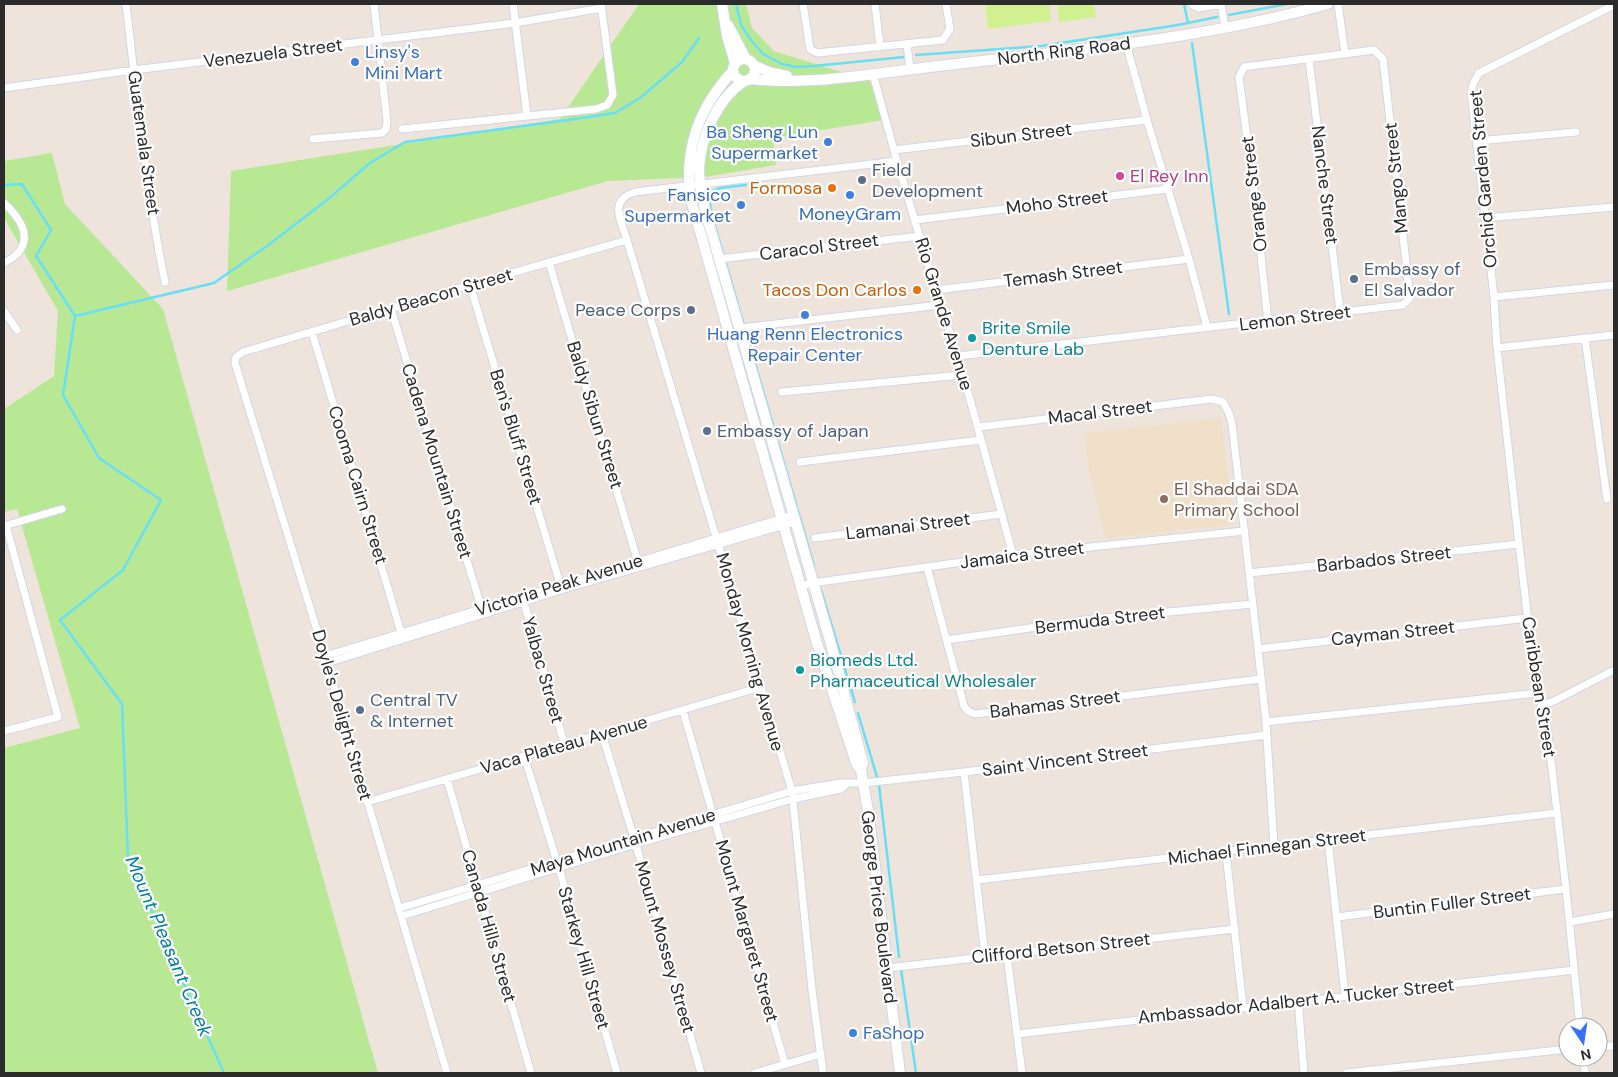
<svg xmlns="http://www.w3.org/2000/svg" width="1618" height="1077" font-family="'DM Sans',sans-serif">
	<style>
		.education { fill: #f0e0ca }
		.green { fill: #b9e894 }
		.pitch { fill: #d1f08f }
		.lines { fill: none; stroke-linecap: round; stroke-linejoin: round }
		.stream { stroke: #67dff7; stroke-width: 2.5 }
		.street-casing { stroke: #d1d6e5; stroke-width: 9 }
		.secondary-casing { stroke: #d1d6e5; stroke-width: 12 }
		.street { stroke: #fff; stroke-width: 7 }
		.secondary { stroke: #fff; stroke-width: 10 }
		.shop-dot { fill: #3f7fe0; stroke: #fff; stroke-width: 2 }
		.hotel-dot { fill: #d1479c; stroke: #fff; stroke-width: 2 }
		.service-dot { fill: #5c6f8a; stroke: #fff; stroke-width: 2 }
		.food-dot { fill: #e8710a; stroke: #fff; stroke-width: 2 }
		.culture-dot { fill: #0f9aa8; stroke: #fff; stroke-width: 2 }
		.education-dot { fill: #8d6e63; stroke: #fff; stroke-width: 2 }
		.labels { text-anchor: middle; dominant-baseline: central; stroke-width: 4.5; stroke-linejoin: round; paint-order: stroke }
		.street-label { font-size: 18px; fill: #2b2b2b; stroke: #fff }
		.shop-label { font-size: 18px; fill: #366cbe; stroke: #fff; text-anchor: start }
		.service-label { font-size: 18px; fill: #4e5e75; stroke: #fff; text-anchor: start }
		.hotel-label { font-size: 18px; fill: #b23c85; stroke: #fff; text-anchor: start }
		.food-label { font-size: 18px; fill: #c56008; stroke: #fff; text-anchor: end }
		.culture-label { font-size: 18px; fill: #0d838f; stroke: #fff; text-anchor: start }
		.education-label { font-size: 18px; fill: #785e54; stroke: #fff; text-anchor: start }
		.water-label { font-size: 19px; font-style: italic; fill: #047ea5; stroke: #fff }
	</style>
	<rect width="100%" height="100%" fill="#eee4dc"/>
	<path class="education" d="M1221,418L1234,525L1105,538L1090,474L1084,433Z"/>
	<path class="green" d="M639,4H746L752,28L774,51L870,81L883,120L773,138L776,165L705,177L608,181L227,291L231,171L560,119Z
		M52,153L65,204L163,309L378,1073H4V748L80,728L17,509L4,512V409L54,376L58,311L4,218V161Z"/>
	<path class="pitch" d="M985,4H1049L1051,21L988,29Z
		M1057,4H1094L1096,17L1059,22Z"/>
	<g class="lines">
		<path class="stream" d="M736,4L741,25L751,40L763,54L782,64L796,67L814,66L904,57
			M1184,4L1188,23
			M1229,15L1287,4
			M1192,43L1229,314
			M916,55L1041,46L1178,25L1217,17
			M4,185L22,184L51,230L36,256L75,316L63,395L99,458L161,500L123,570L60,620L122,704L128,858L224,1073
			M746,185L720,188L713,191L709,199L713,219L814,566
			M75,316L214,283L267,246L327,200L370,163L405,142L568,120L615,113L640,98L682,62L699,38
			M821,590L855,702
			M858,713L877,777
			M879,785L899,957
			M901,969L916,1073"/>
		<defs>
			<path id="street" d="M126,4C137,97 146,190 165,282
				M513,4L527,116
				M803,4L810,49L817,53L943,40L950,29L946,4
				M875,4L880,47
				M1191,4L1199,8L1221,4
				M1221,4L1225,27
				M1338,4L1345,54
				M1126,43L1147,120L1189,259L1207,327
				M907,44L910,69
				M1309,59L1340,311
				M873,74L897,161L940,305L958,356L1013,555
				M4,88L134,70L515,23L602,8
				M402,129L596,109L607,105L613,95L601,4
				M313,139L382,133L386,129L387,121L374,4
				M1477,141L1576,132
				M894,150L1147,120
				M4,203C18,216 34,236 17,254C14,258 8,260 4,263
				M1485,218L1614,207
				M915,220L1168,189
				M719,259L920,236
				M549,262L639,566
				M470,285L561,587
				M936,290L1189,259
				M1494,297L1614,285
				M391,309L482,610
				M4,311L17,330
				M741,328L940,305
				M312,332L402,636
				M1585,338L1607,499
				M1497,348L1614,335
				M958,356L1403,305L1410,298L1383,59L1374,50L1244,67L1239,77L1255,199L1268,322
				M782,392L962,375
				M978,427L1212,399L1223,402L1229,413L1232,424L1258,649L1266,722L1274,846
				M800,462L981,440
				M4,526L62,509
				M815,538L1002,514
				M927,567L964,706L968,711L975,714L1261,679
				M1249,573L1519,544
				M801,586L812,583L1013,555L1244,531
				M523,599L564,743
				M947,640L1084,620L1253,604
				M1258,649L1527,618
				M325,656L793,515
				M327,663L561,590L795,522
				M1542,705L1554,701L1614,670
				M683,711L785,1064
				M1266,722L1538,693
				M4,731L58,717L6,525
				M602,734L634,838L701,1073
				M524,756L559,868L617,1073
				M964,772L985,956
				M447,779L531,1073
				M367,802L761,687
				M1328,839L1345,995
				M1226,853L1243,1007
				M977,880L1557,813
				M400,908L792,791L840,783H864L964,772L1267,735
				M402,916L636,844L793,799L841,789L847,784
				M1337,917L1566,889
				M1570,922L1614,914
				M1007,955L1022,1073
				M887,968L1235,929
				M1298,1000L1304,1073
				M1580,1027L1566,889L1547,726L1535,681L1519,544L1497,348L1494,297L1471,92L1473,84L1479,73L1614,5
				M1017,1034L1574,970
				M1598,1046H1614
				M1583,1057L1585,1073
				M447,1073L327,663L235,363L236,357L243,352L470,285L627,240
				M755,1073L821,1054
				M823,1073L812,990L792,791L627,240C621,221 608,200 635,192L897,161
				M1346,1073L1568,1049"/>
			<path id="secondary" d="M722,4L727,36L735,63
				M728,25L746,59
				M733 70a11 11 0 1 1 22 0a11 11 0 1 1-22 0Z
				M755,66L772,73L787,76
				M733,71C699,107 683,151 691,200L816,640L856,763L861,770
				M751,79C814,86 883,72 947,65C1074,50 1204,39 1328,4
				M744,81C717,99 701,137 699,168C699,182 702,197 705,210L829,637L863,763L861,770L869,817L900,1073"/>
		</defs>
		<use href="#street" class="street-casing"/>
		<use href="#secondary" class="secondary-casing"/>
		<use href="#street" class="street"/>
		<use href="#secondary" class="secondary"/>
	</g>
	<g class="shop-dot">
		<circle cx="355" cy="62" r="5"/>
		<circle cx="828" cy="142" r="5"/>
		<circle cx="850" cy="195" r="5"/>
		<circle cx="741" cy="205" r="5"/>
		<circle cx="805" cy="315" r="5"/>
		<circle cx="853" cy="1033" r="5"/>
	</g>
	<circle class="hotel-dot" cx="1120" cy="176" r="5"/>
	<g class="service-dot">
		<circle cx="862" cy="180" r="5"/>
		<circle cx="1354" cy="279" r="5"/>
		<circle cx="691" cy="310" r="5"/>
		<circle cx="707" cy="431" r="5"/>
		<circle cx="360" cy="710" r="5"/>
	</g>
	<g class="food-dot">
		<circle cx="832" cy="188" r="5"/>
		<circle cx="917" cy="290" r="5"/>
	</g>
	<g class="culture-dot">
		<circle cx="972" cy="338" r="5"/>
		<circle cx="800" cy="670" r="5"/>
	</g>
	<circle class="education-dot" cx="1164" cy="499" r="5"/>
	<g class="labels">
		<g class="street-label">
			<text transform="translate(1064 51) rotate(-7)">North Ring Road</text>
			<text transform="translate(273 53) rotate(-7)">Venezuela Street</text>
			<text transform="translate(1021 135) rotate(-7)">Sibun Street</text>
			<text transform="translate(144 143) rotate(82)">Guatemala Street</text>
			<text transform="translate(1396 178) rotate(-96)">Mango Street</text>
			<text transform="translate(1483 179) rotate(-95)">Orchid Garden Street</text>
			<text transform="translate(1325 185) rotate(83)">Nanche Street</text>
			<text transform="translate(1254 194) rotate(-97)">Orange Street</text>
			<text transform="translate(1057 202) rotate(-7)">Moho Street</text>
			<text transform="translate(819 247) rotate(-7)">Caracol Street</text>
			<text transform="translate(1063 274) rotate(-7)">Temash Street</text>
			<text transform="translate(431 297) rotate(-16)">Baldy Beacon Street</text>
			<text transform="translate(944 314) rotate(73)">Rio Grande Avenue</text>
			<text transform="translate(1295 318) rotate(-7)">Lemon Street</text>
			<text transform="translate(1100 412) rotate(-7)">Macal Street</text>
			<text transform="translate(595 415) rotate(73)">Baldy Sibun Street</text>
			<text transform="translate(516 437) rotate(73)">Ben's Bluff Street</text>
			<text transform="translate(437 461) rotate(73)">Cadena Mountain Street</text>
			<text transform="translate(358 485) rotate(73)">Cooma Cairn Street</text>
			<text transform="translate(908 526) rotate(-7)">Lamanai Street</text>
			<text transform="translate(1022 555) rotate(-7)">Jamaica Street</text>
			<text transform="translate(1384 559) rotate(-6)">Barbados Street</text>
			<text transform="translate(559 585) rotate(-17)">Victoria Peak Avenue</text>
			<text transform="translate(1100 620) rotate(-7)">Bermuda Street</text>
			<text transform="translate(1393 633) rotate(-6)">Cayman Street</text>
			<text transform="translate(750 652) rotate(74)">Monday Morning Avenue</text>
			<text transform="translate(543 670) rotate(74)">Yalbac Street</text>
			<text transform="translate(1539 687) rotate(81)">Caribbean Street</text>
			<text transform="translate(1055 704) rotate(-7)">Bahamas Street</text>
			<text transform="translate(342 715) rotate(74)">Doyle's Delight Street</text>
			<text transform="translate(564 745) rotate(-16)">Vaca Plateau Avenue</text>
			<text transform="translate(1065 760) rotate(-7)">Saint Vincent Street</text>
			<text transform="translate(623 842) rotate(-17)">Maya Mountain Avenue</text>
			<text transform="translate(1267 847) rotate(-7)">Michael Finnegan Street</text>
			<text transform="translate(1452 903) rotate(-7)">Buntin Fuller Street</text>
			<text transform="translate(879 907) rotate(83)">George Price Boulevard</text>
			<text transform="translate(489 926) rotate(74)">Canada Hills Street</text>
			<text transform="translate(747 931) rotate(74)">Mount Margaret Street</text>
			<text transform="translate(665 947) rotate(74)">Mount Mossey Street</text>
			<text transform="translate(1061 948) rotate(-6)">Clifford Betson Street</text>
			<text transform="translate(584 958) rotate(74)">Starkey Hill Street</text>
			<text transform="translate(1296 1001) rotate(-6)">Ambassador Adalbert A. Tucker Street</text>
		</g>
		<g class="shop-label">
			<text x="365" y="52">Linsy's<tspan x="365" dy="21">Mini Mart</tspan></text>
			<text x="818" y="132" text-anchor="end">Ba Sheng Lun<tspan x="818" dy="21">Supermarket</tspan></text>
			<text x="731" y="195" text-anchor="end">Fansico<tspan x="731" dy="21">Supermarket</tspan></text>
			<text x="850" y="214" text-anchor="middle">MoneyGram</text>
			<text x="805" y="334" text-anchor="middle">Huang Renn Electronics<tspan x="805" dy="21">Repair Center</tspan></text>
			<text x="863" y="1033">FaShop</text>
		</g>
		<g class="service-label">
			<text x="872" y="170">Field<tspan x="872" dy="21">Development</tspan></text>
			<text x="1364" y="269">Embassy of<tspan x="1364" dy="21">El Salvador</tspan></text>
			<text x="681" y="310" text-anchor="end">Peace Corps</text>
			<text x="717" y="431">Embassy of Japan</text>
			<text x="370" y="700">Central TV<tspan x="370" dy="21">&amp; Internet</tspan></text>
		</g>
		<g class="hotel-label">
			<text x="1130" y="176">El Rey Inn</text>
		</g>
		<g class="food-label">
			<text x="822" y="188">Formosa</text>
			<text x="907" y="290">Tacos Don Carlos</text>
		</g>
		<g class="culture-label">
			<text x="982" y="328">Brite Smile<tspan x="982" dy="21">Denture Lab</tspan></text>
			<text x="810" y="660">Biomeds Ltd.<tspan x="810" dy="21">Pharmaceutical Wholesaler</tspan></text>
		</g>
		<g class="education-label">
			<text x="1174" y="489">El Shaddai SDA<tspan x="1174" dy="21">Primary School</tspan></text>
		</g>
		<g class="water-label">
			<text transform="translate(169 946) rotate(67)">Mount Pleasant Creek</text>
		</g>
	</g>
	<rect width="1618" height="1077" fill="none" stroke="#2b2b2b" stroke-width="10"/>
	<g transform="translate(1583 1042) rotate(167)"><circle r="24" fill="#ffffff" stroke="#aaaaaa"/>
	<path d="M0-4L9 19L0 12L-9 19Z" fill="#3770ff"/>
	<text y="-8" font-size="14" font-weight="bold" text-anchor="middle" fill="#2b2b2b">N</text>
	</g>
</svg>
